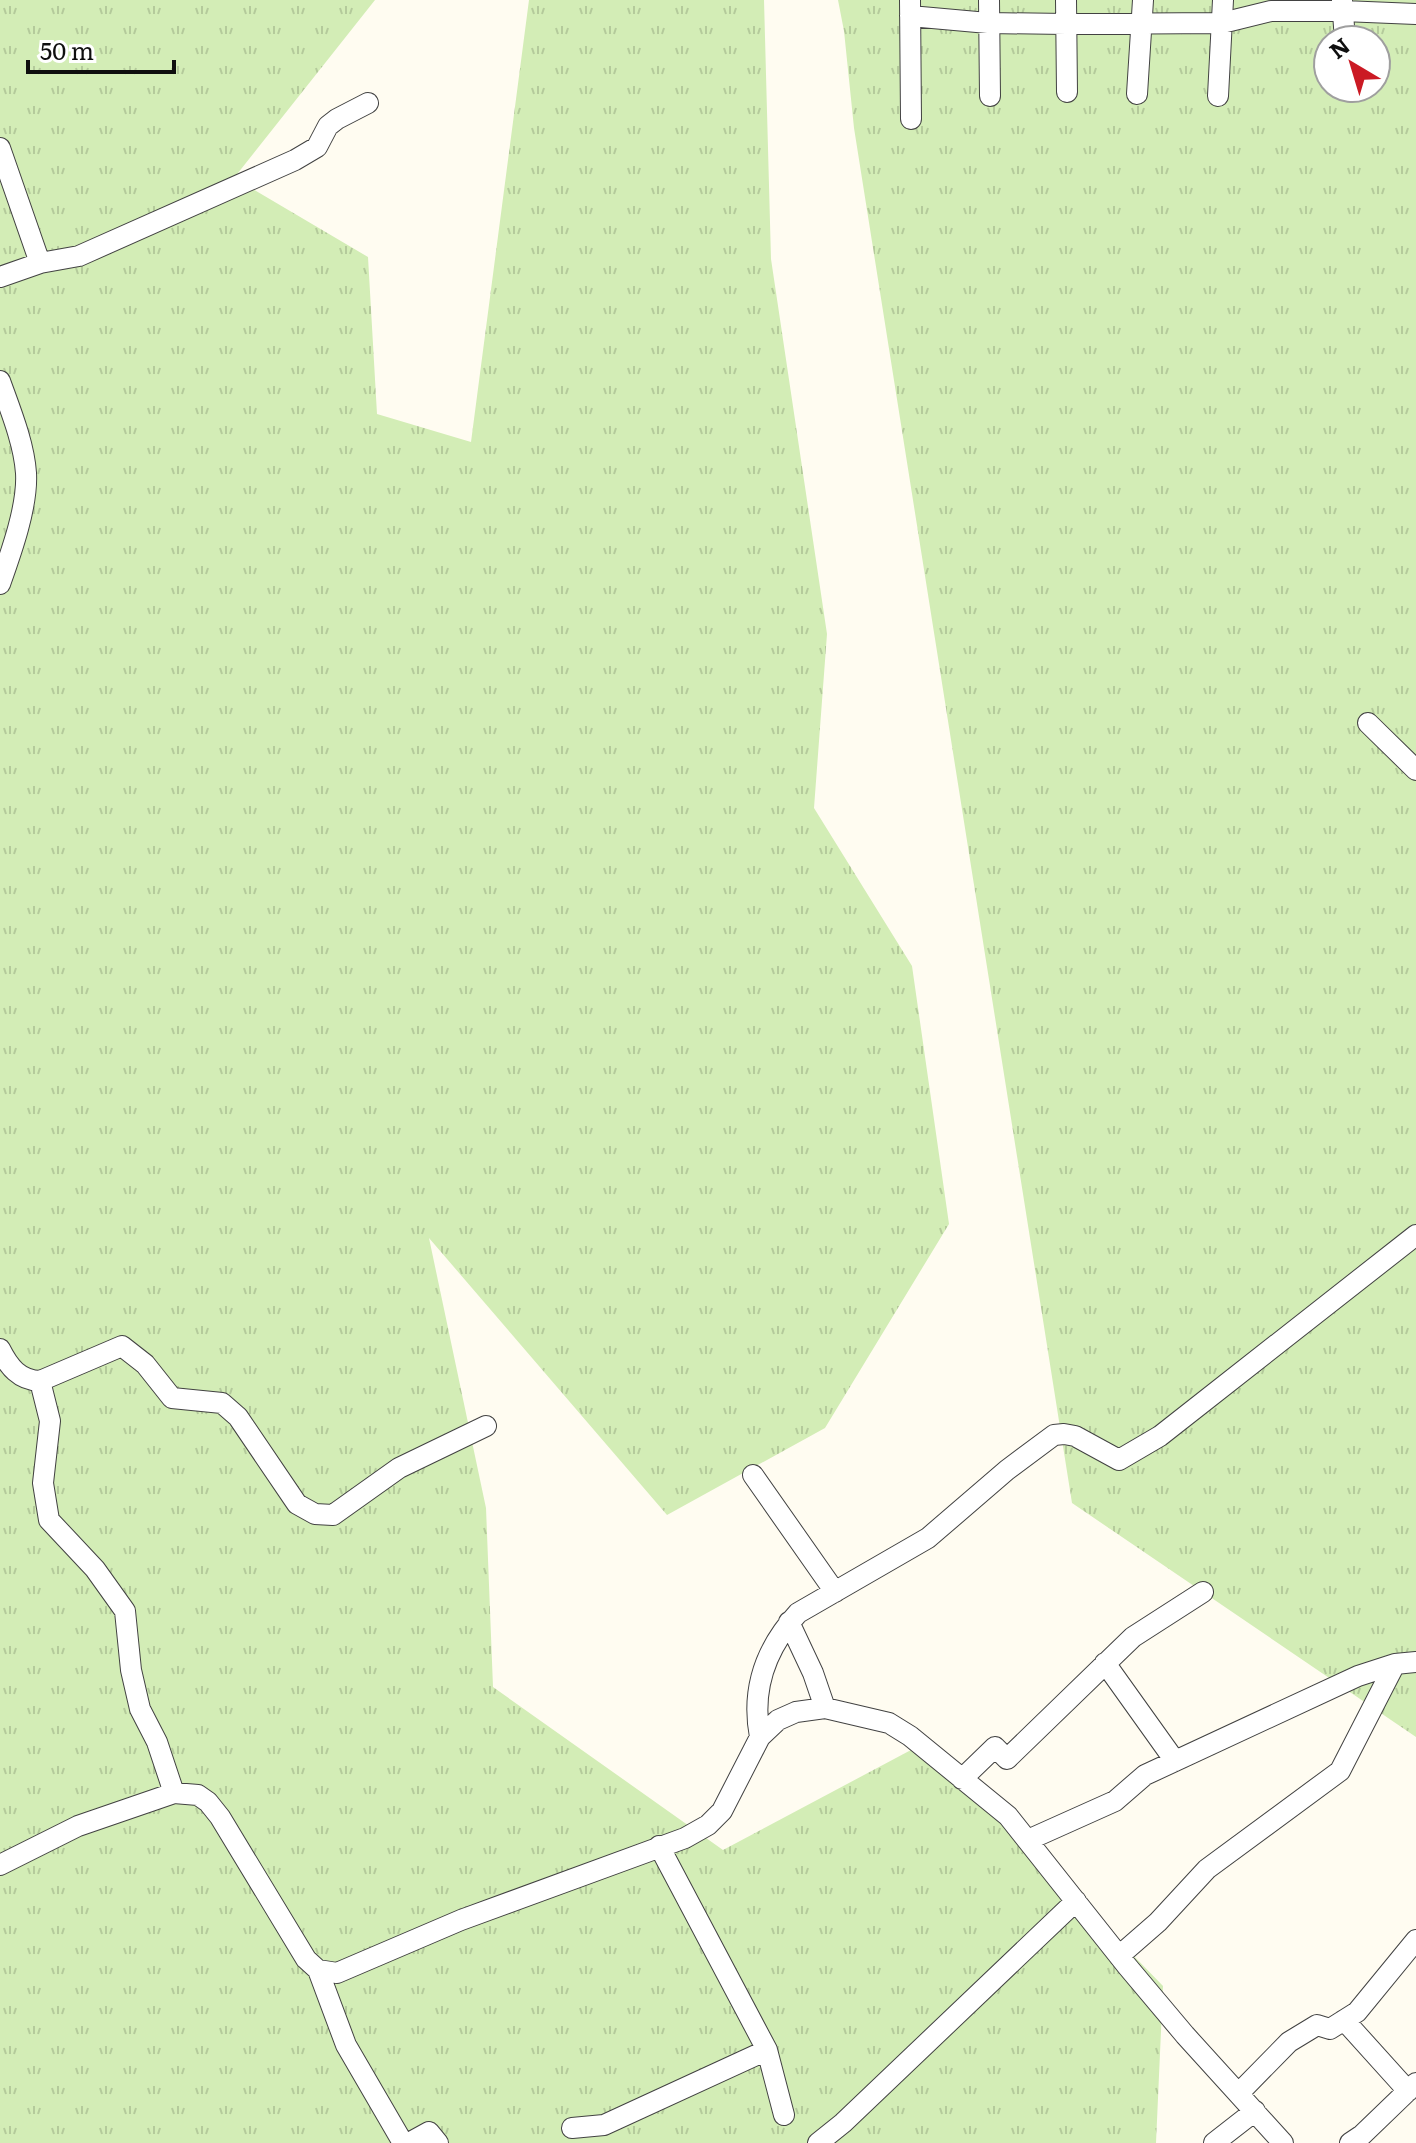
<svg xmlns="http://www.w3.org/2000/svg" width="1416" height="2143" font-family="Literata,serif">
	<style>
		.grass { fill: url(#grass-tufts); fill-rule: evenodd }
		.lines { fill: none; stroke-linecap: round; stroke-linejoin: round }
		.minor-casing { stroke: #424242; stroke-width: 22 }
		.minor { stroke: #fff; stroke-width: 20 }
	</style>
	<defs>
		<pattern id="grass-tufts" width="24" height="20" patternUnits="userSpaceOnUse" patternTransform="scale(2)"><rect width="24" height="20" fill="#d3edb6"/><path d="M3 7l-1-3M5 7V3M7 7l1-3M15 17l-1-3M17 17v-4M19 17l1-3" fill="none" stroke="#b4ca9b"/></pattern>
	</defs>
	<rect width="100%" height="100%" fill="#fffcf1"/>
	<path class="grass" d="M0,0H375L234,178L368,257L377,414L471,442L529,0H764L771,259L827,634L814,808L912,966L949,1224L825,1428L667,1515L429,1238L486,1508L493,1687L723,1850L926,1742L1163,1986L1156,2143H0Z
		M838,0H1416V1737L1072,1503L854,128L844,31ZM1328,40H1376V88H1328Z"/>
	<g class="lines">
		<defs>
			<path id="minor" d="M910,0L911,119
				M989,0L990,96
				M1066,0L1067,92
				M1342,0L1345,40
				M910,16L988,23L1066,24L1222,23L1271,11H1343L1416,14
				M1137,94L1143,0
				M1218,96L1223,0
				M0,148L40,263
				M0,277L40,263L79,256L295,160L317,147L328,126L337,119L368,103
				M0,381C10,409 24,443 26,473C28,506 11,553 0,584
				M1368,723L1416,770
				M0,1349C9,1367 19,1380 40,1381L122,1346L145,1364L172,1398L222,1403L238,1417L297,1504L315,1514L333,1515L399,1468L486,1426
				M40,1381L50,1421L43,1483L49,1520L95,1569L125,1611L131,1670L140,1709L157,1742L174,1793
				M753,1475L835,1592
				M789,1622L813,1673L825,1708
				M1105,1663L1175,1761
				M760,1737C751,1690 765,1649 798,1613L928,1538L1007,1470L1054,1435L1064,1434L1075,1436L1119,1460L1160,1436L1416,1235
				M962,1779L995,1747L1007,1759L1133,1637L1203,1592
				M1028,1840L1115,1801L1145,1775L1358,1676L1395,1664L1416,1662
				M659,1846L767,2050L784,2115
				M0,1865L78,1826L174,1793L198,1795L208,1802L220,1817L306,1959L318,1970L337,1973L461,1920L685,1838L708,1825L722,1811L760,1737L778,1720L796,1712L825,1708L889,1723L910,1736L1008,1816L1127,1966L1185,2035L1283,2143
				M1119,1956L1158,1922L1207,1869L1340,1771L1395,1664
				M318,1970L346,2045L403,2143
				M1344,2020L1408,2091
				M1239,2093L1289,2042L1317,2025L1330,2029L1357,2012L1416,1940
				M572,2128L604,2125L767,2050
				M409,2143L429,2132L438,2143
				M818,2143L843,2123L1076,1901
				M1214,2143L1255,2111
				M1350,2143L1362,2135L1416,2083"/>
		</defs>
		<use href="#minor" class="minor-casing"/>
		<use href="#minor" class="minor"/>
	</g>
	<g transform="translate(1352 64) rotate(322)"><circle r="38" fill="#ffffff" stroke="#9f9f9f" stroke-width="2"/>
	<path d="M0-6L14 30L0 20L-14 30Z" fill="#cb1a24"/>
	<text y="-12" font-size="22" font-weight="bold" text-anchor="middle" fill="#0f0f0f">N</text>
	</g>
	<path d="M28 60v12h146v-12" fill="none" stroke="#0f0f0f" stroke-width="4"/>
	<text x="40" y="60" font-size="24" fill="#0f0f0f" stroke="#ffffff" stroke-width="6" paint-order="stroke">50 m</text>
</svg>
